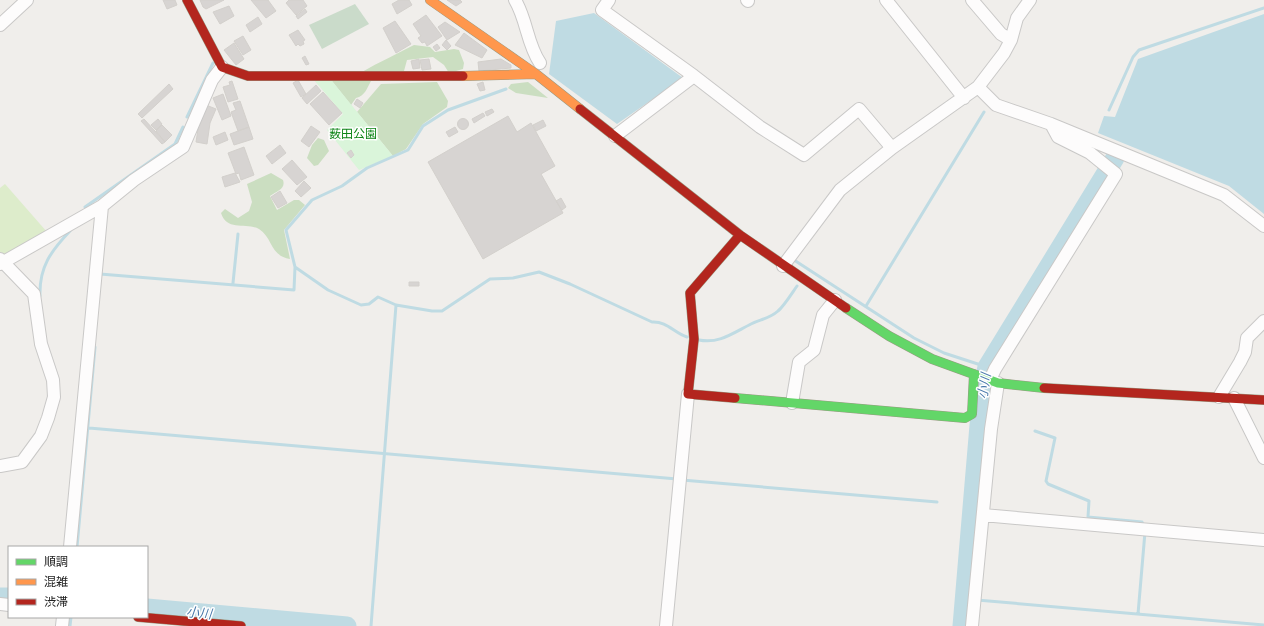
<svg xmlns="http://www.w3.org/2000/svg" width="1264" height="626" font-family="Jost,'Noto Sans JP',sans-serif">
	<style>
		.grass { fill: #ddeccb }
		.forest { fill: #cbdec1 }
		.cemetery { fill: #cadbca }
		.park { fill: #daf5da }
		.water { fill: #bfdbe3 }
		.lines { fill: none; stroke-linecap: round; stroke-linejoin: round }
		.stream { stroke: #bfdbe3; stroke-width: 3 }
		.river { stroke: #bfdbe3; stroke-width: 19 }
		.building { fill: #d7d4d2; stroke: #d3d0cc }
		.street-casing { stroke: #c9c8c7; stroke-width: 14 }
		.fast-casing { stroke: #999a82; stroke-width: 10 }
		.slow-casing { stroke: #999a82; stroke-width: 10 }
		.jam-casing { stroke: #999a82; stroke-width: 10 }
		.street { stroke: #fdfcfc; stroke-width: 12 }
		.fast { stroke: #63d668; stroke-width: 9 }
		.slow { stroke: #ff974d; stroke-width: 9 }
		.jam { stroke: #b3261e; stroke-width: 9 }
		.labels { text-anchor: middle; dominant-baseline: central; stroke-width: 3; stroke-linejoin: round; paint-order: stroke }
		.park-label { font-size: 12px; fill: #0c8416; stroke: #fff }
		.water-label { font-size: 13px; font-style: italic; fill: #4a7aab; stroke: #fff }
	</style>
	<rect width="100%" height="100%" fill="#f0eeeb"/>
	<path class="grass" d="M5,184L47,232L5,255L0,253V188Z"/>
	<path class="forest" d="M414,45L430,47L435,52L454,49L459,50L464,63L463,69L449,73L444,65L433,57L407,60L404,71L362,72C379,62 397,54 414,45Z
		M332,81H371C367,88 365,96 356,98L351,105Z
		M437,82L448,101L447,107L423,124L406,149L393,156L357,112L381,84Z
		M528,82L548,98L516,93L508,88L511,84Z
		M318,138L324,140L329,151L318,165L314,166L307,158L312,145Z
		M271,173L283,180C286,189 277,191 270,196L277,210L294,200H299L305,205L284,230L290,259C270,256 273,238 259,229C246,222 227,232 221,213L225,209L238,218L249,211L252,202L247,184Z"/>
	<path class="cemetery" d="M355,4L369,24L322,49L309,25Z"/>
	<path class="park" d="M314,80L332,81L393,156L359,170L327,130L343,114Z"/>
	<path class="water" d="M594,13L683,78L617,124L549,74L556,21Z
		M1264,14V214L1229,186L1098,133L1104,116L1115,117L1138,59Z"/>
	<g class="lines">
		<path class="stream" d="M1109,110L1133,57L1139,50L1264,8
			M187,117L213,63
			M85,207L175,144L183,127
			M794,260L914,338L944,353L987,367
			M295,267L328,290L361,305L369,304L378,297L396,305L432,311H442L490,279L513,278L539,272L570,284L652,322C667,321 674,333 687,337
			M100,275V274L294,290L295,267L286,230L312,200L342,186L367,168L408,150L423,126L448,110L506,89
			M233,283L238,234
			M40,296C39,267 51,251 70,231
			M866,306L984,112
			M699,340C719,344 733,333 751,324C761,319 769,319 778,311C784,306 792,293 797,286
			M89,428L677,479
			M1035,431L1055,438L1046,481L1048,484L1089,501L1088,517L1142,522L1144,527
			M682,480L937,502
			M77,547L95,347
			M977,600L1264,625
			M1138,614L1145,532
			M70,626L71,617
			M371,626L396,305"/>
		<path class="river" d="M0,597H9
			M147,608L347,626
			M962,626L982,390L987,367L1115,158"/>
	</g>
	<path class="building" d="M163,0H175L177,5L167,9Z
		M200,0H224L206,9L203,7Z
		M251,0H268L276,11L266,18Z
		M289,0H303L307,6L296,15L286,3Z
		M399,0H409L412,5L397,14L392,4Z
		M447,0H460L462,2L456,6Z
		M229,6L234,16L220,24L213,12Z
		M305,9L307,12L298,19L296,16Z
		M426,15L442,36L427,46L425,42L422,43L418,38L421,36L413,24Z
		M258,17L262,24L250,32L246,25Z
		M395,21L411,44L396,53L383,28Z
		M445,22L460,32L447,40L438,27Z
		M298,30L305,40L303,41L304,44L300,46L298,44L296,46L289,35Z
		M464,33L487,50L482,58L455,45Z
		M243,36L251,50L243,55L234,41Z
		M446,40L451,46L447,50L442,45Z
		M234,43L244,59L236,65L224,50Z
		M437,44L440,48L436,51L433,47Z
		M305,56L309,64L306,65L302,58Z
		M419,59L420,68L413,69L411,61Z
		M429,59L431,69L422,70L420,60Z
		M501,59L511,65V68L479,71L478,62Z
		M298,80L306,94L301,97L293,83Z
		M232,81L238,99L228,102L223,87L230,85L229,82Z
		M483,82L485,90L480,91L477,84Z
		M169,84L173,89L142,118L138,114Z
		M316,85L321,91L307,104L302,98Z
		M323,92L342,113L329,125L310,104Z
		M223,94L231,116L222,120L213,98Z
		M357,99L363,103L360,108L354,104Z
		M240,101L249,127L238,131L231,112L236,110L233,103Z
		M206,105L216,109L210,123L207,144L196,142L199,123Z
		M492,109L494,112L487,116L485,112Z
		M483,113L485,116L474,123L472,119Z
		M508,116L517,132L531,123L555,166L541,174L563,213L483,259L428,162Z
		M457.5 124a5.5 5.5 0 1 1 11 0a5.5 5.5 0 1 1-11 0Z
		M144,119L165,142L162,144L141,121Z
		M158,119L162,124L156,130L151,125Z
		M543,120L546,126L536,131L533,125Z
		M162,125L172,135L165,142L156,131Z
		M311,126L320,132L309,147L301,141Z
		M249,127L253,139L234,145L230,134Z
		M455,127L458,132L449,137L446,132Z
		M225,132L228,140L216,145L213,137Z
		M280,145L286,153L272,164L266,156Z
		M244,147L254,175L241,180L239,173L236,174L228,153Z
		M351,150L354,155L351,158L347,153Z
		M292,160L307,177L297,185L282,169Z
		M235,173L240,182L225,187L222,177Z
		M304,181L311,188L301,197L295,191Z
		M280,191L287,203L278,208L271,197Z
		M561,198L566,207L562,210L556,201Z
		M409,282H419V286H409Z"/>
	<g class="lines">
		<defs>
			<path id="street" d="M515,0C527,20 527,44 540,63
				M609,0L602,10L694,76L760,127L804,155L859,109L892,148
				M747,0L748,1
				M886,0L964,98
				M972,0L1001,34L1011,40
				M0,25L27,0
				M978,87L996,105L1051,124L1224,195L1264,226
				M615,136L694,76
				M0,259L34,294L41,344L53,380L54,397L48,418L41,436L22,462L0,466
				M0,264L102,206L134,180L183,147L212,80L222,67
				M783,266L840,190L892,148L978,87L1004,53L1011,40L1017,18L1030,0
				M990,380L995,369L1116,174L1090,153L1058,137L1051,124
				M1219,397L1240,362L1245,352L1247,338L1264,321
				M1234,398L1264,458
				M792,403L799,362L814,350L823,315L835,300
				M983,515L1264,540
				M70,547L102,206
				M0,604L9,605
				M62,626L63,617
				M666,626L688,394
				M972,626L991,429L998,383"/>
			<path id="fast" d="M846,308L889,336L932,359L998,383L1044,388
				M735,398L965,418L972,414L974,374"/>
			<path id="slow" d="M430,0L536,74L580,109
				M463,76L536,74"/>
			<path id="jam" d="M187,0L222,67L248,76H463
				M580,109L740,235L846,308
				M1044,388L1264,400
				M735,398L688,394L694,339L690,293L740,235
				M138,617L241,626"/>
		</defs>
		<use href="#street" class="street-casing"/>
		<use href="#fast" class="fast-casing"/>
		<use href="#slow" class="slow-casing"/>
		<use href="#jam" class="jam-casing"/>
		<use href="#street" class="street"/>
		<use href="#fast" class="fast"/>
		<use href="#slow" class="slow"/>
		<use href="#jam" class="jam"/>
	</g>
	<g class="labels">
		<g class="park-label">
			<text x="353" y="134">薮田公園</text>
		</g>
		<g class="water-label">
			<text transform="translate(984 386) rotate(-81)">小川</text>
			<text transform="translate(199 613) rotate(5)">小川</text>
		</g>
	</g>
	<rect x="8" y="546" width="140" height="72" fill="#ffffff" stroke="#a7a7a7"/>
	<rect x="16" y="559" width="20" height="6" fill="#63d668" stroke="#a7a7a7"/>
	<text x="44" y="566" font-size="12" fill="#222222">順調</text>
	<rect x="16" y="579" width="20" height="6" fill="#ff974d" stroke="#a7a7a7"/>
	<text x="44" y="586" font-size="12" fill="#222222">混雑</text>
	<rect x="16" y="599" width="20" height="6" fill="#b3261e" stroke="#a7a7a7"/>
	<text x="44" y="606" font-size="12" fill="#222222">渋滞</text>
</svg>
